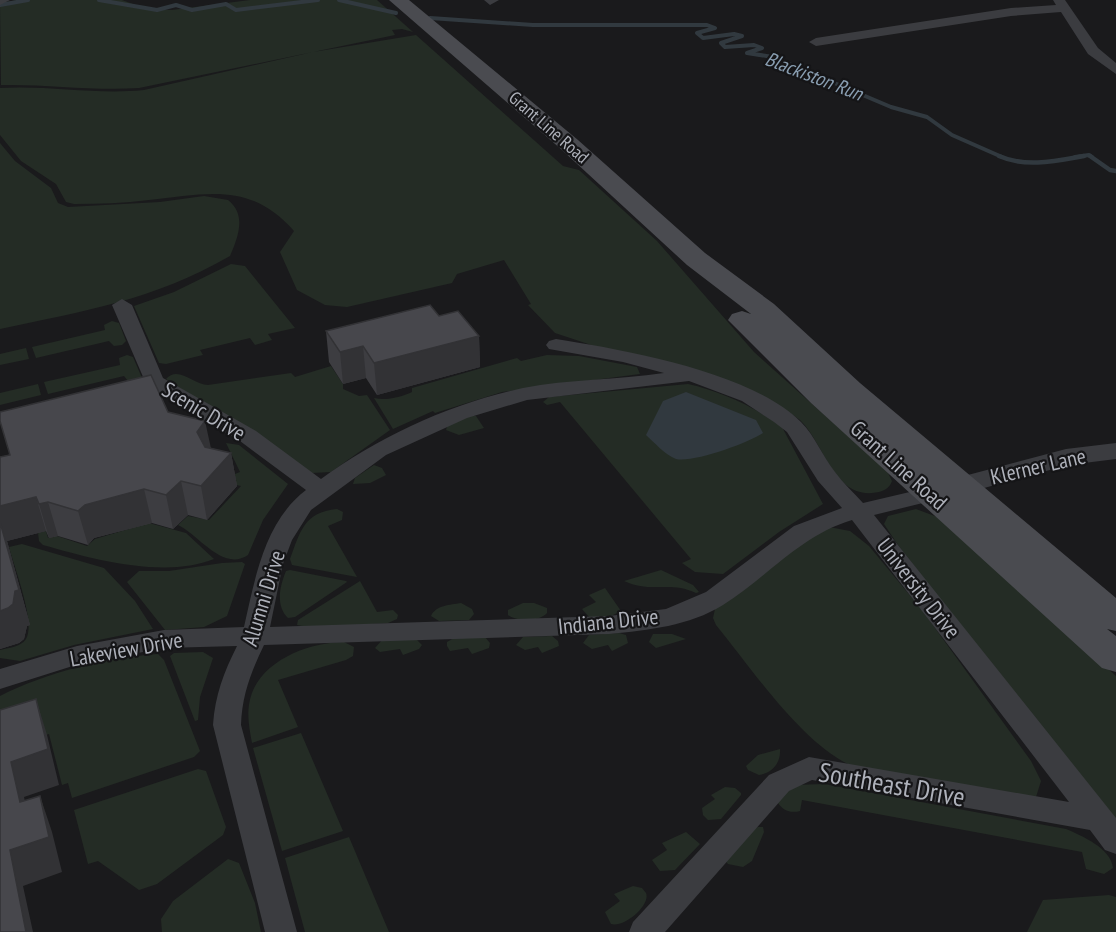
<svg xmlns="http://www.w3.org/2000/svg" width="1116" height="932" font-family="'PT Sans Narrow',sans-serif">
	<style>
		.green { fill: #242c25 }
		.water { fill: #31393f }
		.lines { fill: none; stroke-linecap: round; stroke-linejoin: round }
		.stream-far1 { stroke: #31393f; stroke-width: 4 }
		.stream { stroke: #31393f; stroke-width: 4.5 }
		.minor { fill: #3b3c40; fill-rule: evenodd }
		.tertiary { fill: #3b3c40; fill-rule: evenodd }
		.secondary { fill: #4a4b50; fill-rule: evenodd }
		.wall { fill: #3d3d41 }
		.shaded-wall { fill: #323235 }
		.building { fill: #47474c; stroke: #323235; stroke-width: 1.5 }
		.labels { text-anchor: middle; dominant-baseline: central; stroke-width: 4.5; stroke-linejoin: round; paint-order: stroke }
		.far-street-label { font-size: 18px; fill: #aeb1ba; stroke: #151517 }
		.far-water-label { font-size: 20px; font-style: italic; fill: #899eb1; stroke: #151517 }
		.street-label { font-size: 22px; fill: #aeb1ba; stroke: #151517 }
		.near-street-label { font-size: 27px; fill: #aeb1ba; stroke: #151517 }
	</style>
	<rect width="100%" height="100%" fill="#1a1a1c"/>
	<path class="green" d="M17,0H122L149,10H172L250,0H377L413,32L402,29L392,30L395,35L139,88C93,91 47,84 1,85L0,3Z
		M416,35L563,166L579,170L657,241L754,352L887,471L892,481C890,487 886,490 879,492C834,502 825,444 800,420C795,416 789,413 784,409L555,333L528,305L531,304L504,260L457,274L452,283L347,307L325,305L297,290L280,252L294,231C250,181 207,194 149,200C124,203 99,204 74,204L66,202L56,184L21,161L0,135V88C48,85 96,95 144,90L313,52Z
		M0,143L15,161L51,188L58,203L68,207L160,202L204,196L228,200C247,215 238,237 230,256C154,300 84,311 0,329Z
		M231,264L245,266L295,328L268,334L272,340L255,345L250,338L200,350L203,355L166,364L159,363L134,306L174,292Z
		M112,321L119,323L126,341L122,345L114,346L109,341L36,358L32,347L105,330L104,325Z
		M26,348L29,359L0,365V354Z
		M127,355L133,357L142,378L128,381L124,376L48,394L44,382L120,365L119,358Z
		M547,355L579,356L637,367L640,374L502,392L435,413L433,411L393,429L374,398C386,401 401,397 412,392V388L517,358L521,361Z
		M331,366L343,384V389L359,396L367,395L390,430L331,472L312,473L166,379C178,365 194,385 208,385L291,373L295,377Z
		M38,384L41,395L0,405V393Z
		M688,384C720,391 755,407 782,427L823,504L779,532L723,574L695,572L682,563L691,559L560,402L547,405L543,402L549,397Z
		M469,416H476L484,428L459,435L446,430L448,424Z
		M226,443L239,445L288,484L263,520L248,555C223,572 199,535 178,525L188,516L209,520L241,486L217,481L240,472Z
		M374,465L382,468L386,475L370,483L353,484L355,478Z
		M337,509L343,512L342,520L328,526L357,577L292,565L290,559C300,532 304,512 337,509Z
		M916,509L940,518L1116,676V828L898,545L884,524L888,516Z
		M149,523L186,533L214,559C165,579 92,559 43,545L39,541L38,533L46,531L48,538L57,536L87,546L95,539Z
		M829,527L850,531L869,546L922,610L1031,761L1041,781L1036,797L852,766C802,744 752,669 716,625L713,618L715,609L785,553Z
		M22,544L104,568L135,601L153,629L74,645L20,661L0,658V650C8,648 21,647 26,639C36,622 14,567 9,547Z
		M222,563L242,562L245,564L227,616L204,627L165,630L127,582L139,571H169Z
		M290,570L346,581L347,582L295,617L288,618C275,605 280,586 286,571Z
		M661,570L693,585L699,592L696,593C669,580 653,594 624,581Z
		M360,581L377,612L393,610L398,615L397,619L388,623L313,628L297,625L298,620Z
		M605,588L621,611L607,618H590L582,609L596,602L589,595Z
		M461,603L472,609L474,614L469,620L439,621L431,616C436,605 450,605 461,603Z
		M523,603H534L547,608V613C539,622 518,622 508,615V610Z
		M619,633L626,635L628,643L612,651L608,645L592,649L583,643L589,635Z
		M653,634H672L686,639L656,648L649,642Z
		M552,636L558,641L559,646L542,653L538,647L525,650L516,645L523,637Z
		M485,637L490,643L489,648L472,654L468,648L450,651L447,646V642L454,638Z
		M383,639L417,640L422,645L419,649L403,655L400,649L380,652L375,648Z
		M344,642L354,647L353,656L346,660L278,680L298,727L252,743C249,727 246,712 251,696C262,660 310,642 344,642Z
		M203,652L213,658L200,697L198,720L195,721L170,656L174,653Z
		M158,654L164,660L200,751L194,757L72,798L68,783L62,785L49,734L3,748L0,743V696C47,672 105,658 158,654Z
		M301,733L343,831L282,851L253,748Z
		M780,749C781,762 773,773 759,775L748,770L746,766L758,755Z
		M198,769L206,771L226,827L223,835L157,884L139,890L98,861L88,864L74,810Z
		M824,784L1066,829C1082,836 1111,848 1113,868L1104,874L1086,869L1082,852L802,800L800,811C789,814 780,809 776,799L795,785Z
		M725,787L735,788L741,793V795L721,819L708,820L703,815L702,808L715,799L711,795Z
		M758,827H763L764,832L752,861L743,867L728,864L723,858L748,829Z
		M686,832L700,844L675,870L660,871L652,860L667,850L662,843Z
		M349,837L389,932H305L285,858Z
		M228,859L239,863L255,903L261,932H162L161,919L173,901Z
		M633,886L642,888L646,893C651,905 624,928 611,924L605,912L620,901L614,894Z
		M1109,895L1116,897V932H1027L1043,900Z"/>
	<path class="water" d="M686,392L756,420L763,433C748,443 693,463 676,459C665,455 654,442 646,435L663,401Z"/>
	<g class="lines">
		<path class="stream-far1" d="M99,0L157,10L176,5L192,10L226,4L236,10L318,0
			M339,0L396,13
			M0,5L28,0
			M430,18L533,25H707L715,28L697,33L703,38L734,34L742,36L721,43L725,47L754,45L762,48L747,53L773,57L891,107L927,117L952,135L1002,157
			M1075,157L1089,155L1092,157"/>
		<path class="stream" d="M999,156C1026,168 1056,161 1084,156
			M1090,156L1110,170L1116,171"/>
		<path class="minor" d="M0,0H10L0,5Z
			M484,0H499L490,5Z
			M1053,0H1065L1098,48L1116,63V74L1088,54L1061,12L1011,16L816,46L809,42L816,38L1011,8L1056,5Z
			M122,299L132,305L163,378L256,431L321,479C380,436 451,403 523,388C569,379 617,380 664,373L623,362L549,349L546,345L549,341L556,339C625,350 751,372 801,422C815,436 823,457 835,472C843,483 853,492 863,503L931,487L939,489L943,494L939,499L874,515L1116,818V854L1105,850L1090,830L812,780L789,791L665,932H629L633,922L769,775L809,757L1069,802L852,520C799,536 768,577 723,605C689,626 649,630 609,634L264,645C251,672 242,695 241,725L297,932H265L213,725C215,695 224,672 237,646L164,648L79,664L0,689V669L77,646L164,630L244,627C255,579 264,522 306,490L240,441L147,386L112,305ZM689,381L742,401L774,422L787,432L818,481L842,508L794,526L706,592L666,609L609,616L270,627L283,564L292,540L311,510L386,455L467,418L527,400Z"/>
		<path class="tertiary" d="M1116,443V459L1068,465L940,500L930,497L925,491L930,485L1066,449Z"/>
		<path class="secondary" d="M389,0H409L578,140L705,253L774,304L860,383L1116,598V631L1107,629L1116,636V672L1102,668L811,403L728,320L732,314L742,311L751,314L687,265L562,150Z"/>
	</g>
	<path class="wall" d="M439,316L479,336L480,367L377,395L366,378L343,384L329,362L326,331Z
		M168,412L211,448L231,453L237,486L207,520L188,515L173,529L152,523L94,538L88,545L58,536L49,538L46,531L7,541L30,625L27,626L24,639L19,643L0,649V457Z"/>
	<path class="shaded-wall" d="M479,336L480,367L377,395L374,363Z
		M363,346L366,378L343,384L340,352Z
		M205,421L212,453L203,465L197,432Z
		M231,453L237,486L207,520L201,486Z
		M181,481L188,515L173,529L166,495Z
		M144,489L152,523L94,538L88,545L78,511L85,505Z
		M36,497L46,531L7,541L30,625L27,626L24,639L19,643L0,649V506Z
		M48,502L58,536L49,538L39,504Z
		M36,699L47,735L59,785L24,797L33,838L20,802L11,762Z
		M40,796L52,832L62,872L23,886L33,932H26L10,850Z"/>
	<path class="building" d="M430,305L439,316L458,311L479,336L374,363L363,346L340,352L326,331Z
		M151,375L168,412L205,421L197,432L205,447L231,453L201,486L181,481L166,495L144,489L85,505L78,511L48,502L39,504L36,497L0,506V457L10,455L0,421V412Z
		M0,522L19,590L15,591L13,604L8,608L0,611Z
		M36,699L48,749L11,762L20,802L40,796L49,837L10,850L26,932H0V710Z"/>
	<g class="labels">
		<g class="far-street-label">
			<text transform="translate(549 127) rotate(41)">Grant Line Road</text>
		</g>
		<g class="far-water-label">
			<text transform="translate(814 76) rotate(21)">Blackiston Run</text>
		</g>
		<g class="street-label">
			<text transform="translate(204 411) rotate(31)">Scenic Drive</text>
			<text transform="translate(899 465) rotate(42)">Grant Line Road</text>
			<text transform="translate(1038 466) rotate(-13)">Klerner Lane</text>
			<text transform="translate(919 588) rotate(52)">University Drive</text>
			<text transform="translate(263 598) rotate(-73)">Alumni Drive</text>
			<text transform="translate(608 621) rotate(-6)">Indiana Drive</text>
			<text transform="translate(126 649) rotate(-10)">Lakeview Drive</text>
		</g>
		<g class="near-street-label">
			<text transform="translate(892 784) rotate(10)">Southeast Drive</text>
		</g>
	</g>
</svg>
